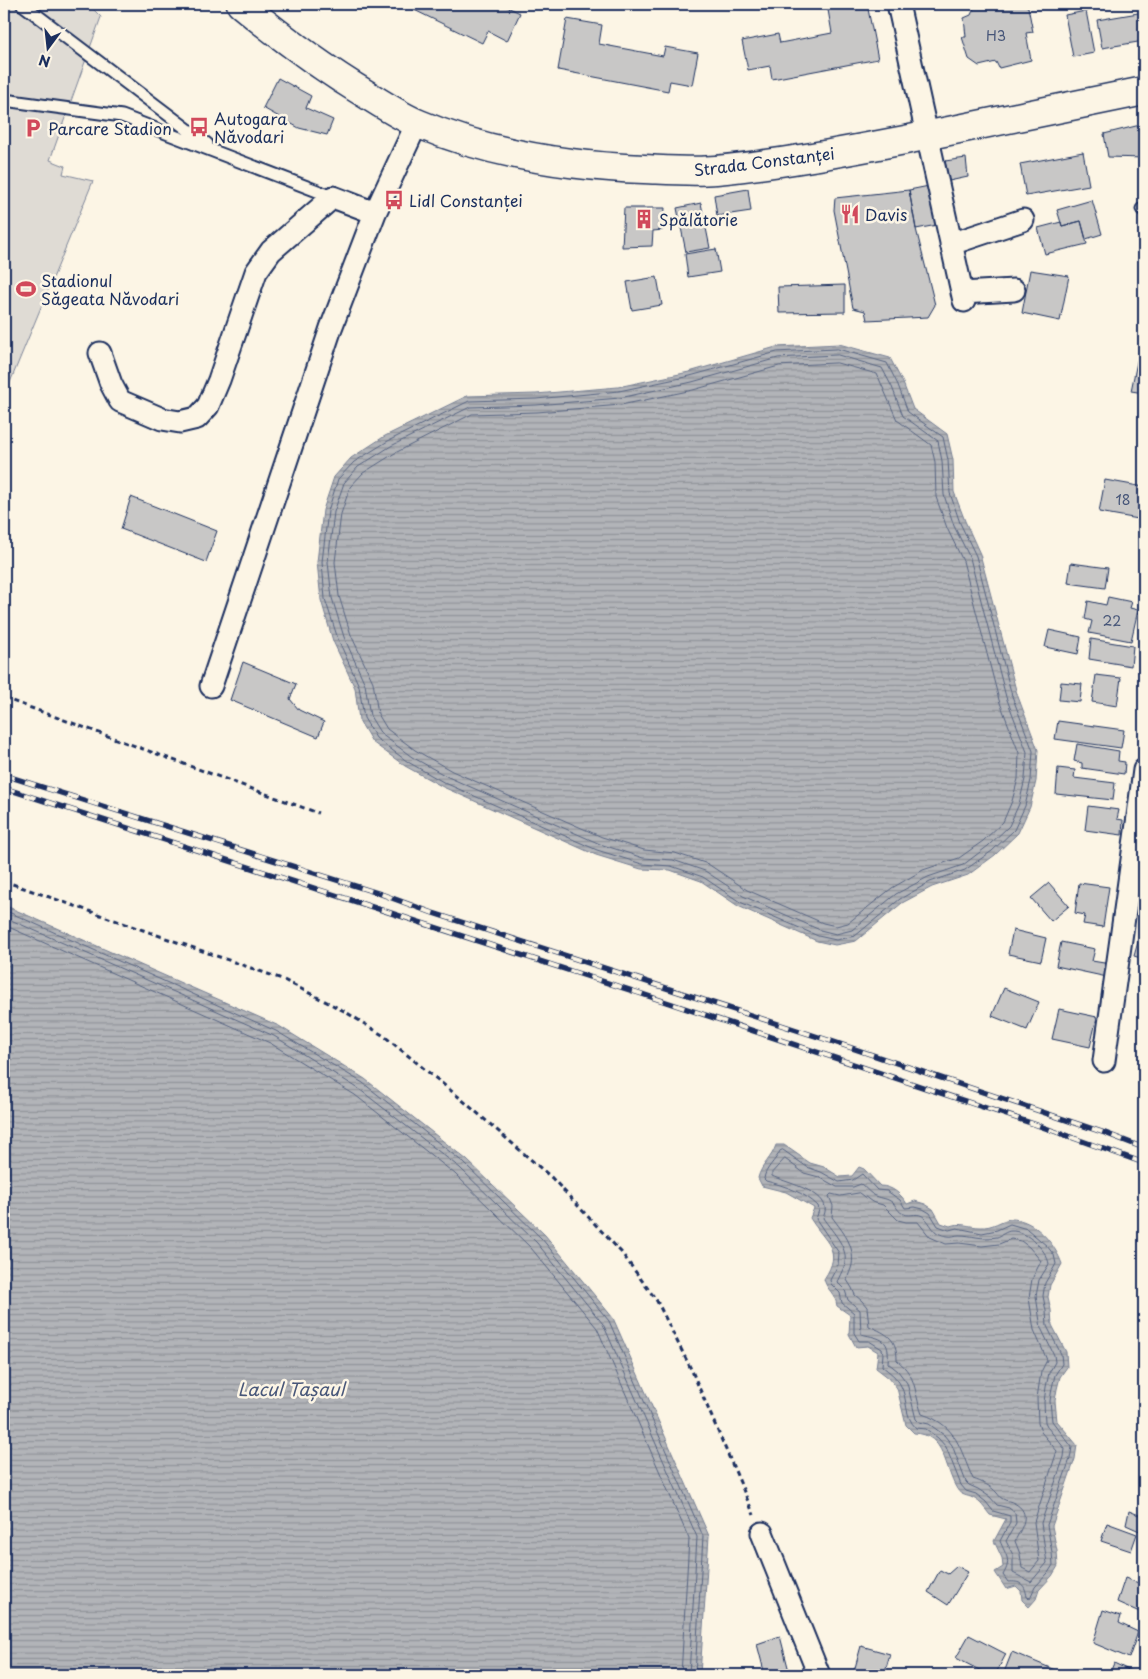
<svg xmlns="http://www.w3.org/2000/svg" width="1148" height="1679" font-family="'Playpen Sans',sans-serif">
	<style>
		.garden { fill: #dfdbd4; stroke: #7d8599 }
		.water { fill: url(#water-rules); stroke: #767f94 }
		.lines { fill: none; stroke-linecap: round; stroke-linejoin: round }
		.shore { stroke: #576482; stroke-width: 1 }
		.building { fill: #c8c7c6; stroke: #1b2f5e }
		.lane-casing { stroke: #1b2f5e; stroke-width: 15 }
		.street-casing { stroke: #1b2f5e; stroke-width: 25 }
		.secondary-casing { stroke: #1b2f5e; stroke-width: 31 }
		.path { stroke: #1b2f5e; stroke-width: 3; stroke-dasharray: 5 4; stroke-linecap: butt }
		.lane { stroke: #fcf5e5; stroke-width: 11 }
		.street { stroke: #fcf5e5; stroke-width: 21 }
		.secondary { stroke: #fcf5e5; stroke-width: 28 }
		.rail-casing { stroke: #1b2f5e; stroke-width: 5.5 }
		.rail { stroke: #fcf5e5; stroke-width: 4; stroke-dasharray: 11; stroke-linecap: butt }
		.labels { text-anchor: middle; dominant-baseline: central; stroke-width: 5; stroke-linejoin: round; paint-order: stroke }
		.number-label { font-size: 14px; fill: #465578 }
		.poi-label { font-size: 16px; fill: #1b2f5e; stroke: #fcf5e5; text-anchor: start }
		.street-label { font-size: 16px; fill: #1b2f5e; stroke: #fcf5e5 }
		.water-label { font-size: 18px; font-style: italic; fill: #485779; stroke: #fcf5e5 }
	</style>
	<defs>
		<pattern id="water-rules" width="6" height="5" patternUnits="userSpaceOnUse" patternTransform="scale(1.25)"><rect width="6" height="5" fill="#b2b4b8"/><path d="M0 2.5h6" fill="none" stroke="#909399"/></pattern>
	</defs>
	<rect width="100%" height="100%" fill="#fcf5e5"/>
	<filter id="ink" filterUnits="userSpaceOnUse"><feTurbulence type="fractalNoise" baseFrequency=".02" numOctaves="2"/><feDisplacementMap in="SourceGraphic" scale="10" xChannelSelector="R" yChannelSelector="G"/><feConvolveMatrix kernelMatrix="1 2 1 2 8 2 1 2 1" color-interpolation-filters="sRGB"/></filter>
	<g filter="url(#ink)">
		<path class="garden" d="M4,4H88L101,17L50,160L65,166L63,174L93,181L4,397Z"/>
		<path class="water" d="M839,344L890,358L903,383L913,409L947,434L953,460L954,492L965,521L980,554L1017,694L1038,750L1036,781L1030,807L1018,833L995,855L968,875L932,887L902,903L856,941L835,945L817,941L738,906L701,881L670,870L641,869L596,855L443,787L405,766L372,742L359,720L355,688L333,641L321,600L317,562L323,510L334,477L351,458L385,436L467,396L536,394L618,387L689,372L776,347Z
			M4,905L279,1026L365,1079L467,1160L545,1235L613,1318L709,1536L700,1675H4Z
			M776,1145H784L810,1163L824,1167L840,1177L852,1176L859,1167L864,1169L880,1186C892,1186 901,1194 907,1204L915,1201L925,1204L933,1209L941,1223L950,1226C960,1222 970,1227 980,1227C993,1228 1001,1220 1010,1219C1034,1218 1055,1244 1062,1264L1050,1285L1048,1297L1051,1310L1052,1325L1066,1352L1067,1367L1060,1377L1057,1389L1055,1401L1057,1421L1077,1445L1075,1459L1052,1526L1057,1551L1058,1566L1052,1576L1039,1590L1036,1599L1029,1607L1022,1600L1021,1591L1016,1586L1006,1589L995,1572L1003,1567L1002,1558L994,1541L1006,1519L990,1515C985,1509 981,1502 973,1498C967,1495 961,1496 957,1489C944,1468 946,1434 914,1433L906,1425L897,1388L889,1378L876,1368L878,1352L868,1346L856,1347L849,1334L850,1315L837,1306C835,1292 827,1291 824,1279C844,1249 825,1243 810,1218L814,1208L786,1192L762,1186L758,1178C761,1165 772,1158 776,1145Z"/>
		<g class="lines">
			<path class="shore" d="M838,349L887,363L898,385L908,412L943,437L948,460L950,493L960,523L976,556L1012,696L1033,751L1031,780L1025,806L1014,830L992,851L965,870L930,882L900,899L855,936L836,940L818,936L740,902L703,877L671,866L642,864L597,850L445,783L408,762L376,738L364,718L359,686L338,639L325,599L322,562L328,511L338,479L354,462L388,441L469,401L536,399L619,391L690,376L777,352Z
				M838,355L882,368L892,387L903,416L938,441L942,461L944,495L954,526L970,558L1006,697L1027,752L1025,779L1019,804L1009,826L988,846L963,865L928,877L896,894L852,930L836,934L820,930L743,896L705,871L673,860L643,858L600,844L448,777L412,757L381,734L370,716L365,684L344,637L332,598L328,562L334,512L344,483L358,467L391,446L470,407L536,405L620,398L692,382L778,358Z
				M837,363L877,374L897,420L931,445L935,462L936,497L947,528L963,561L999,700L1019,753L1018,779L1012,801L1003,822L983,841L959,858L923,870L892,888L848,923L836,926L823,923L747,890L708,864L675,853L644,850L602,837L452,771L415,750L387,729L378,714L373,682L351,635L339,596L335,562L341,514L350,487L363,473L395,453L472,414L537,412L621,405L693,390L779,366Z
				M4,910L276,1031L363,1083L464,1163L542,1239L609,1321L703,1536L695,1675
				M4,917L274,1036L359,1089L460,1168L537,1243L603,1324L697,1537L689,1675
				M4,925L270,1043L355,1095L455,1174L531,1248L597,1328L689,1539L681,1675
				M783,1150L807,1167L821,1172L839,1182L853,1180L862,1174L877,1190L887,1191L900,1200L905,1208L915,1207L923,1209L930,1213L938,1226L949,1230L957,1228L982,1233L997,1230L1010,1224L1027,1229L1047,1246L1054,1255L1056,1264L1045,1283L1043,1296L1046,1311L1047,1326L1061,1354L1062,1364L1055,1375L1052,1388L1050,1401L1052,1421L1072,1447L1070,1459L1047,1525L1052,1552L1053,1565L1048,1573L1035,1587L1030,1598L1027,1597C1025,1584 1021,1581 1008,1582L1003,1575C1012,1560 1006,1556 1000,1541L1010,1522V1516L993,1511L986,1502L976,1494L966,1491L961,1485L946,1447L938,1438L926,1429L916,1428C904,1416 908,1400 901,1386C897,1377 889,1372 882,1366L883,1353L882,1349L869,1341H859L854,1333V1313L842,1303L840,1293L831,1284L830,1280L838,1265L839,1253L816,1219L819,1210L818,1206C804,1192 785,1186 766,1181L764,1179C765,1168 776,1161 780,1151Z
				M785,1159L804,1173L819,1177L837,1187H853L861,1184C866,1188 870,1194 876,1196C883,1199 887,1198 893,1203C897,1207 898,1212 904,1214C911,1217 918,1211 925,1218C934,1227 932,1234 948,1236C952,1237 955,1235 959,1235C973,1235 980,1240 997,1237C1001,1236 1006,1231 1011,1231C1026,1230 1047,1250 1049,1264L1039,1280L1036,1296L1041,1328L1054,1355L1055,1362L1049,1373L1046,1387L1044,1402L1045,1422L1048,1428L1065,1449L1064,1457L1041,1523L1047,1563L1031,1582L1013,1573V1555L1006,1541L1016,1523L1015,1513L1009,1508L997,1505L990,1497L978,1489L969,1485L966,1482L952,1445L944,1435L929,1424L919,1422L916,1419L907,1383L898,1371L888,1363C890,1338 882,1339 861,1334L860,1310L848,1300L845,1290L837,1282C839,1277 842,1272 844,1267C850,1248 833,1233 823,1218C824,1215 826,1211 825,1207C822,1190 784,1182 772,1176V1173Z
				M860,1193L872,1202L883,1205L898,1220L906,1222H918L930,1237L946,1244L959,1243L982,1246L999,1244L1011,1239L1021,1241L1029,1247L1041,1261L1032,1279L1029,1298L1034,1330L1047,1360L1041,1372L1037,1398L1038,1423L1041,1432L1057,1451L1034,1522L1039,1561L1030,1572L1022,1568L1020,1554L1015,1541C1021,1528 1033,1513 1014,1503C1011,1501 1006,1501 1003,1499C1000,1498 999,1495 997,1493C991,1486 982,1482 973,1479C959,1448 958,1426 922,1414C913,1390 918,1378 897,1360C897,1339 888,1334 869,1326L867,1307L862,1301L855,1295L852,1288L847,1280C848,1275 851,1270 852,1265C855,1245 843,1232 832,1217L833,1206L829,1196L831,1194L840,1196Z"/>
		</g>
		<path class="building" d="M402,4H479L485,7L487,4H501L520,13L507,41L488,31L482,43Z
			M827,4H867L878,59L772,79L770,66L748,70L742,41L778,34L780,43L832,33Z
			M1007,4H1023L1028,7L1033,32L1026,33L1031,60L999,68L996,62L979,66L969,59L962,37H966L964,18L971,15L974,8Z
			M1086,11L1094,53L1073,57L1065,15Z
			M1144,12V41L1102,48L1097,20Z
			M567,19L602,25L599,44L663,56L665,47L698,53L692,85L670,81L668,91L558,70Z
			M278,78L311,96L306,108L333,120L327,135L299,128L263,108Z
			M1144,124V158L1108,157L1104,134Z
			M1083,152L1089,185L1026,196L1020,164Z
			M966,158L968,177L949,181L945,161Z
			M929,186L937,225L916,229L909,190Z
			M748,189L751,211L717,216L714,195Z
			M909,190L916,229L935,305L928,317L867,320L865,311L853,308L834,210L835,198Z
			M1092,200L1102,234L1086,239L1081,221L1062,226L1057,210Z
			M701,203L710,248L686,252L677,208Z
			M624,208H665L663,230L653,231L652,246L622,247Z
			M1081,221L1087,244L1045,254L1038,228L1061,222L1062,226Z
			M716,249L720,272L688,277L685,254Z
			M1030,270L1069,276L1060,321L1022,313Z
			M657,277L662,305L632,310L627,282Z
			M845,285V312L779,313L778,287Z
			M1138,357L1144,358V393L1131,391Z
			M1105,480L1144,487V520L1099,512Z
			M131,497L217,531L206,562L121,529Z
			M1071,563L1108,568L1105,588L1068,583Z
			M1108,597L1132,602L1130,608L1138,610L1131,641L1089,633L1092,621L1085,619L1088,601L1106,605Z
			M1049,630L1081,637L1078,654L1045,647Z
			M1091,639L1133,646L1131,666L1089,659Z
			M243,662L296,684L290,699L299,710L324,722L318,737L230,700Z
			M1096,675L1121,678L1117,706L1092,702Z
			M1061,682L1082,684L1080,702L1059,700Z
			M1058,721L1124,730L1121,748L1055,739Z
			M1077,744L1119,751L1118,761L1125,762L1124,774L1082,768V763L1074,761Z
			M1058,768L1075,770L1074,778L1115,783L1113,800L1056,794Z
			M1088,806L1119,810L1117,819L1123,820L1122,835L1085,830Z
			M1049,883L1069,906L1051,921L1031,898Z
			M1079,883L1109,887L1103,927L1083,924L1085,915L1075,913Z
			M1013,930L1046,938L1041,961L1008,954Z
			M1140,935L1144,936V959L1134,956Z
			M1061,942L1095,949L1092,961L1110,964L1107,977L1056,966Z
			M1004,988L1039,1002L1027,1030L992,1016Z
			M1059,1009L1097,1017L1090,1047L1052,1039Z
			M1129,1511L1144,1517V1533L1126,1525Z
			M1107,1523L1137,1534L1131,1551L1101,1541Z
			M1144,1562V1582L1138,1579Z
			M957,1566L968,1572L948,1605L928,1592L940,1570L948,1574Z
			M1125,1578L1144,1585V1614L1117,1602Z
			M1103,1610L1121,1616L1119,1623L1138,1632L1129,1658L1093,1643Z
			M969,1635L1006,1654L995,1675H989L956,1658Z
			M780,1636L790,1675H765L757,1644Z
			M861,1646L890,1654L884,1675H853Z
			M1012,1652L1055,1670L1053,1675H1003Z
			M1114,1663L1139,1675H1109Z"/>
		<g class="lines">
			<defs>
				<path id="lane" d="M22,4L207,144
					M4,100L122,116L333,197
					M1142,209L1144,210"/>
				<path id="street" d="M898,4L964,301
					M951,244L1023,220
					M962,293L1014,290
					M100,353L111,384L120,401L162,419L180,422L197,418L208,406L219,380L256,272L271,251L333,197L375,213
					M211,686L331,328L375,213L417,123
					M1144,770L1136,831L1144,833
					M1104,1061L1136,831
					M762,1533L819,1675"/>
				<path id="secondary" d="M241,4C282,38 324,69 369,96C385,106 402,117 419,124C490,154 567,166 644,169C667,170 692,172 716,170C779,164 842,152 905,140C985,124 1064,107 1144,91"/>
			</defs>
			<use href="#lane" class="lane-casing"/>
			<use href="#street" class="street-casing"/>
			<use href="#secondary" class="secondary-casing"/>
			<path class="path" d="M4,698L318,813
				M4,881L282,979L344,1011L384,1036L460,1098L552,1178L621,1252L657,1301L692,1371L754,1515"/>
			<use href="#lane" class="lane"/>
			<use href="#street" class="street"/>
			<use href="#secondary" class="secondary"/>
			<defs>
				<path id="rail" d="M4,775L381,894L433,913L834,1042L1105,1133L1144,1148
					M4,788L639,993L1034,1124L1144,1163"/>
			</defs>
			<use href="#rail" class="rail-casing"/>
			<use href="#rail" class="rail"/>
		</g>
	</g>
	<defs>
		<symbol id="bus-bare" viewBox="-9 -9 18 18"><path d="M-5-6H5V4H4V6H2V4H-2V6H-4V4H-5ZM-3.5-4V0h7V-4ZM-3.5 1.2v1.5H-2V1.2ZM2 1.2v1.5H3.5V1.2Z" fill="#d1495b" stroke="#fcf5e5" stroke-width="2.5" paint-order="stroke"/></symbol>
		<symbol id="parking-bare" viewBox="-9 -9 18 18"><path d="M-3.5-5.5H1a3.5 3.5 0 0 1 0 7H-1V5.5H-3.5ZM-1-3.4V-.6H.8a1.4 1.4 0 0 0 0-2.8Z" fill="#d1495b" stroke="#fcf5e5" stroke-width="2.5" paint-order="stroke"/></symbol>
		<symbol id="restaurant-bare" viewBox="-9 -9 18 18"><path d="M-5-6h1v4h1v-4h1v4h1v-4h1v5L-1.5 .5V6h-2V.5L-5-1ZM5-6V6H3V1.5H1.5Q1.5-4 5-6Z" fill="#d1495b" stroke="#fcf5e5" stroke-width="2.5" paint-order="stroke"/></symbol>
		<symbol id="building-bare" viewBox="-9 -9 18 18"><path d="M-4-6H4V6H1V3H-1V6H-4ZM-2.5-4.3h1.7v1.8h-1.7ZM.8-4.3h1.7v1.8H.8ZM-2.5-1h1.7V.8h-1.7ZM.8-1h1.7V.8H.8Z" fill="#d1495b" stroke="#fcf5e5" stroke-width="2.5" paint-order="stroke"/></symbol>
		<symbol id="stadium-bare" viewBox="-9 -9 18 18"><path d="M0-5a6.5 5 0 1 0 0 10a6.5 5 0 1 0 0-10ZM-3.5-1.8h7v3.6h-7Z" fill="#d1495b" stroke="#fcf5e5" stroke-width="2.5" paint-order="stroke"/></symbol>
	</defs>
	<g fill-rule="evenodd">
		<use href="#bus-bare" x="185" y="113" width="28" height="28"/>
		<use href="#parking-bare" x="19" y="114" width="28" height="28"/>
		<use href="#bus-bare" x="380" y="186" width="28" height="28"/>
		<use href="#restaurant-bare" x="836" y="200" width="28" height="28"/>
		<use href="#building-bare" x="630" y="205" width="28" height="28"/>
		<use href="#stadium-bare" x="12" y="275" width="28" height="28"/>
	</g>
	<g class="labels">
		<g class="number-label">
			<text x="996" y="35">H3</text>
			<text x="1123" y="499">18</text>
			<text x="1112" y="620">22</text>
		</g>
		<g class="poi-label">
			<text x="214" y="118">Autogara<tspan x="214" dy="18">Năvodari</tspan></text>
			<text x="48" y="128">Parcare Stadion</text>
			<text x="409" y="200">Lidl Constanței</text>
			<text x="865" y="214">Davis</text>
			<text x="659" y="219">Spălătorie</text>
			<text x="41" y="280">Stadionul<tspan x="41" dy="18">Săgeata Năvodari</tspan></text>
		</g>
		<g class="street-label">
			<text transform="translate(764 161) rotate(-7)">Strada Constanței</text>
		</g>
		<g class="water-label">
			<text x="291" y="1388">Lacul Tașaul</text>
		</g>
	</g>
	<rect width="1148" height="1679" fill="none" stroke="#fcf5e5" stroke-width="20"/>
	<rect x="10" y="10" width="1128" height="1659" fill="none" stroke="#1b2f5e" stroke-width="2" filter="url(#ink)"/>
	<g transform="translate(48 48) rotate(195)" stroke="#fcf5e5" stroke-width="4" paint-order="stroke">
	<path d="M0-4L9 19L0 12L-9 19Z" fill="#1b2f5e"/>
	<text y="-8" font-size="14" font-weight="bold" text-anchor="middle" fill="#1b2f5e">N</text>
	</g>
</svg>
